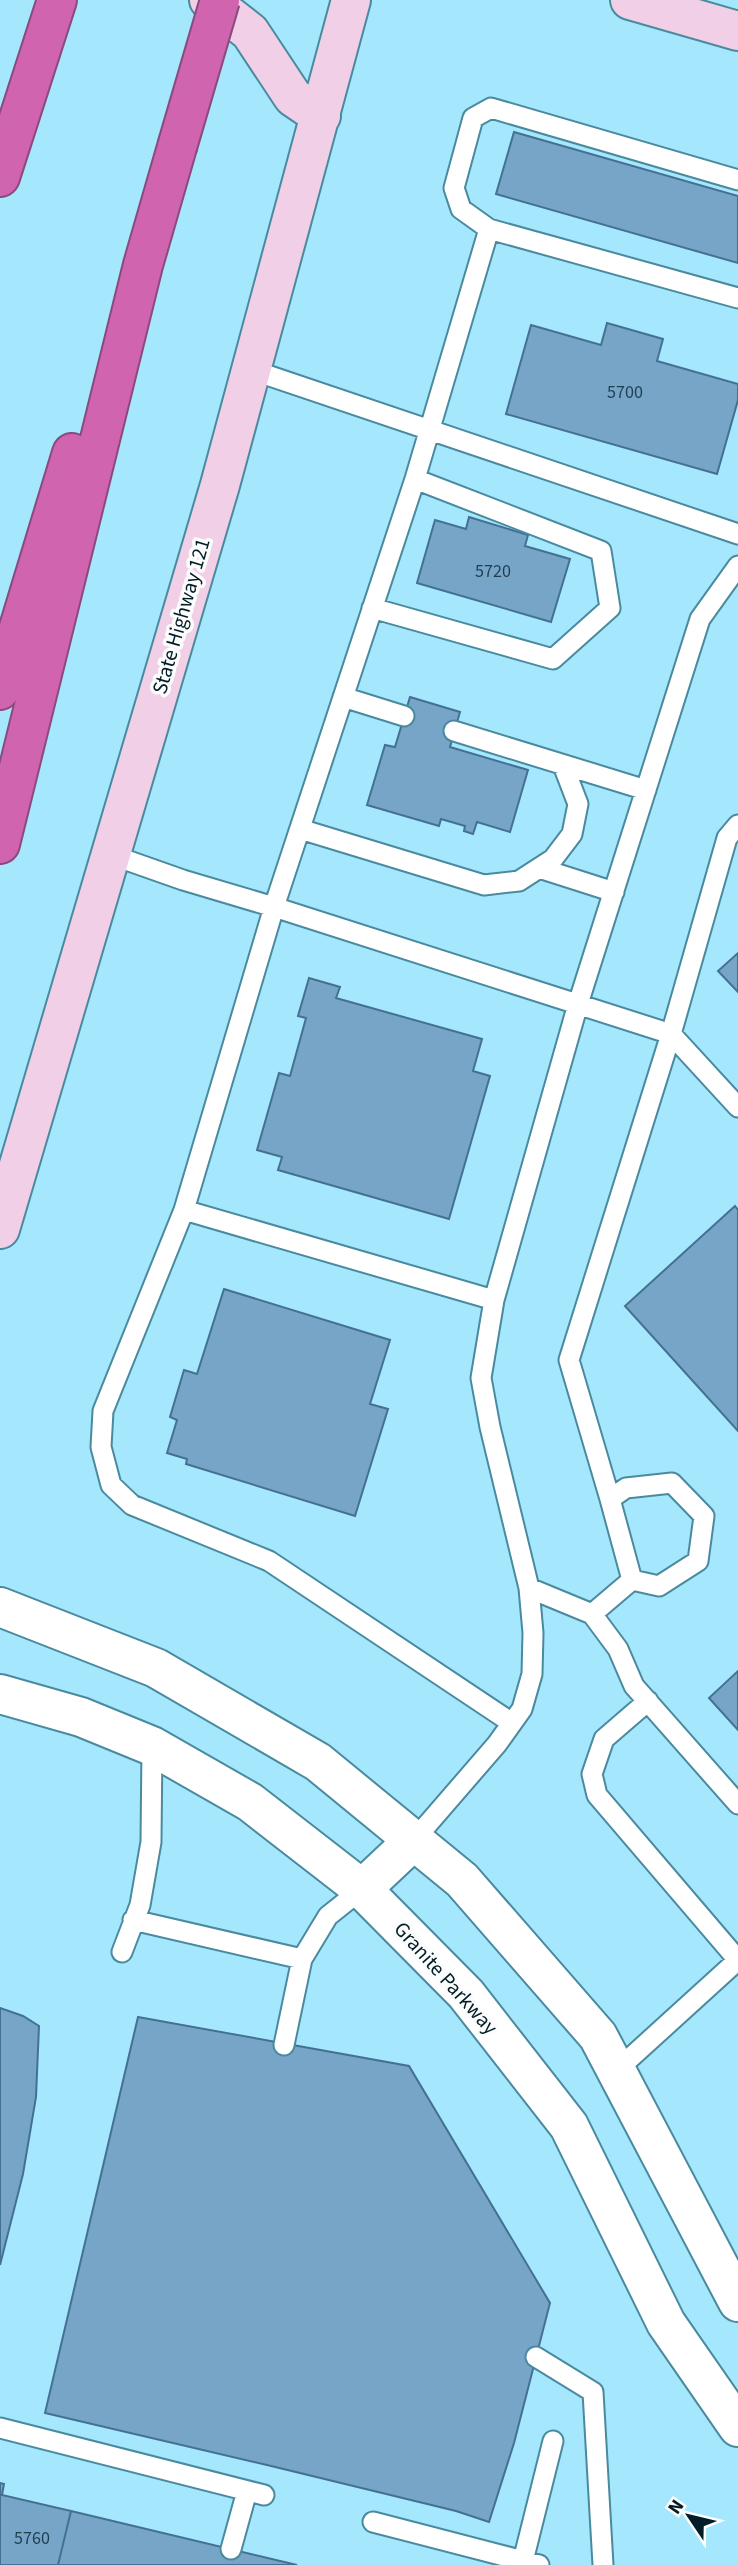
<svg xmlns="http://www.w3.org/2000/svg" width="738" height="2565" font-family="'Source Sans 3',sans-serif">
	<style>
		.building { fill: #76a5c8; stroke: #447193; stroke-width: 2 }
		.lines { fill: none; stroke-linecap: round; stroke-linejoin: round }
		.service-casing { stroke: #4a8a9f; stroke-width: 23 }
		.tertiary-casing { stroke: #4a8a9f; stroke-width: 42 }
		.secondary-casing { stroke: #4a8a9f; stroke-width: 42 }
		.motorway-casing { stroke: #894b7e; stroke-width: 42 }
		.service { stroke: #fff; stroke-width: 19 }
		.tertiary { stroke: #fff; stroke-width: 38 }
		.secondary { stroke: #f1d0e7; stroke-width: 38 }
		.motorway { stroke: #d164ae; stroke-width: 38 }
		.motorway-bridge-casing { stroke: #894b7e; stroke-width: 42; stroke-linecap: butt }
		.motorway-bridge { stroke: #d164ae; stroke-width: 38 }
		.labels { text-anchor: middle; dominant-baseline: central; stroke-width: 7; stroke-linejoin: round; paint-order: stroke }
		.number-label { font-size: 18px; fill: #1f3f4e }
		.street-label { font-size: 21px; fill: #021d25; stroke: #fcfcfc }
	</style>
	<rect width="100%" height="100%" fill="#a5e7fd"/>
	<path class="building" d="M514,132L738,196V263L496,194Z
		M607,323L663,339L657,361L738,384V400L717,474L506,414L531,325L601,345Z
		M469,517L528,535L525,546L570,559L551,622L417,583L435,520L466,529Z
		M410,697L460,712L450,747L528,770L510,832L477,822L473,834L464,831L465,826L441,819L439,826L367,805L385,745L395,747Z
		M738,953V992L718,971Z
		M309,978L340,987L336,998L482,1039L473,1071L490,1076L449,1219L278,1170L282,1157L257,1150L279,1073L290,1076L306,1018L298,1016Z
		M735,1206L738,1210V1431L625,1306Z
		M224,1289L390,1340L370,1404L388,1409L355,1516L186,1464L187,1459L167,1453L177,1420L170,1417L184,1370L197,1374Z
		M738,1671V1730L709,1698Z
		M0,2008L23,2016L39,2026L36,2097L23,2174L0,2265Z
		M138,2017L409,2066L550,2303L514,2443L489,2522L456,2511L267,2465L45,2413Z
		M0,2483L4,2484L2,2495L71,2511L58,2565H0Z
		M71,2511L297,2565H58Z"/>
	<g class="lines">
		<defs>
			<path id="service" d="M489,229L461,209L454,188L473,118L491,108L738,180
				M252,370L738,534
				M372,608L553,659L610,608L601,551L415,479
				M343,697L404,716
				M454,731L646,790
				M300,829L484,885L519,881L553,859L572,834L578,804L563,765
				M112,855L183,880L274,907L671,1034L738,1107
				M539,868L614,892
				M184,1210L494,1300
				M672,1483L704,1516L698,1561L659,1586L632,1580L610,1499L626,1488Z
				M610,1499L569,1360L671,1034L727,838L738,825
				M529,1588L592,1614L618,1649L634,1686L738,1804
				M592,1614L632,1580
				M648,1701L604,1739L592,1774L597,1795L738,1960
				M512,1723L269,1561L132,1505L111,1485L101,1447L103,1411L184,1210L274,907L415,479L489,229L738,298
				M414,1840L497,1744L522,1709L532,1674L533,1633L529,1588L490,1427L481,1378L494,1300L578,1004L700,619L738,566
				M133,1920L302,1959
				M122,1952L140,1905L151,1842L152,1746
				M284,2045L302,1959L328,1916L362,1889
				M617,2070L738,1960
				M536,2357L593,2392L603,2565
				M0,2428L264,2495
				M373,2522L539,2565
				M231,2549L247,2491
				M522,2565L553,2441"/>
			<path id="tertiary" d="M0,1607L156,1668L318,1762L462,1880L598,2036L738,2302
				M0,1694L81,1717L152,1746L250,1802L362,1889L466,1994L569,2126L666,2323L738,2427
				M362,1889L414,1840"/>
			<path id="secondary" d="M209,0L250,32L293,97L321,116
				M630,0L738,31
				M0,1229L220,485L351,0"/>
			<path id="motorway" d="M0,177L57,0
				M0,690L72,453
				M0,844L143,265L177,147"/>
		</defs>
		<use href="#service" class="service-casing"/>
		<use href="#tertiary" class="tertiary-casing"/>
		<use href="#secondary" class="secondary-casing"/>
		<use href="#motorway" class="motorway-casing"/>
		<use href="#service" class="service"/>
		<use href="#tertiary" class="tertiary"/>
		<use href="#secondary" class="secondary"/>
		<use href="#motorway" class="motorway"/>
		<defs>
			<path id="motorway-bridge" d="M177,147L220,0"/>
		</defs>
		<use href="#motorway-bridge" class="motorway-bridge-casing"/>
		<use href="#motorway-bridge" class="motorway-bridge"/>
	</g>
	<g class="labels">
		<g class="number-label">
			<text x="625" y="392">5700</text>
			<text x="493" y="571">5720</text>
			<text x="32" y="2538">5760</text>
		</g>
		<g class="street-label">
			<text transform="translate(181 616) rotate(-74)">State Highway 121</text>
			<text transform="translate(446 1978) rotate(48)">Granite Parkway</text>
		</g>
	</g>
	<g transform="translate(689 2516) rotate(305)" stroke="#fcfcfc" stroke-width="5" paint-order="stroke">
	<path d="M0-5L12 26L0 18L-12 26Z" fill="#021d25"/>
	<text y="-10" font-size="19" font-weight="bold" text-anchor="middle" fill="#021d25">N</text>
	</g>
</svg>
